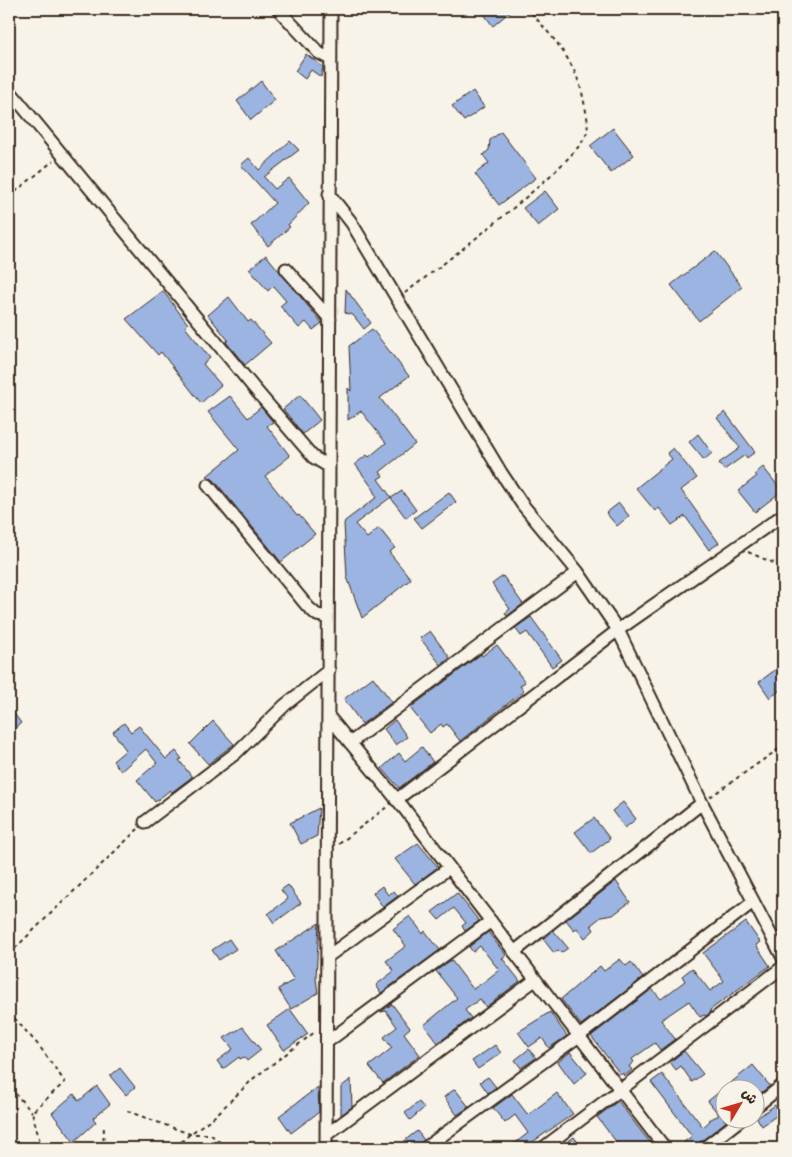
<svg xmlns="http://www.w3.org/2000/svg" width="792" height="1157" font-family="'Balsamiq Sans','Playpen Sans Arabic',sans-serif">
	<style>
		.building { fill: #9bb4e1; stroke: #3b2a1e }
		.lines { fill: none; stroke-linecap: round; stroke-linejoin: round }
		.minor-casing { stroke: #3b2a1e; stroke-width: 15 }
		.path { stroke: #3b2a1e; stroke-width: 2; stroke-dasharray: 4 4; stroke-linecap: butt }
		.minor { stroke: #f7f3e8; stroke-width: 11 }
	</style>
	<rect width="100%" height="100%" fill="#f7f3e8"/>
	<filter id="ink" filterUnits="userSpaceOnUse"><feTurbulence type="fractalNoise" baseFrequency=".02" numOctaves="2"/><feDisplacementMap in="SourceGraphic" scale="10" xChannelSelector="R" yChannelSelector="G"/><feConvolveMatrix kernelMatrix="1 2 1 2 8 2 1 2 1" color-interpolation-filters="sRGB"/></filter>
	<g filter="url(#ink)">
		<path class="building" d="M480,9H513L493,26Z
			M306,54L323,67L321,77L311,70L305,79L295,71Z
			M261,81L275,100L251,120L237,101Z
			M473,91L484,107L464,121L452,106Z
			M613,128L634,155L611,173L590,146Z
			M501,132L536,178L499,205L475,174L489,163L483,155L489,150L490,140Z
			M290,141L299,150L264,177L275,189L289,178L309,203L288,225L290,227L268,246L251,225L275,203L241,165L249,158L259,170Z
			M545,191L559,209L538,226L523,208Z
			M715,251L742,287L699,321L671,285Z
			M266,255L322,323L313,330L306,322L299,328L280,306L286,301L273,286L268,291L249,269Z
			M346,289L371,323L364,329L353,315L345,313Z
			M163,291L188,324L185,327L210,358L203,364L221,385L201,403L161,352L158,355L126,319Z
			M229,297L248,322L251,320L271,343L245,365L226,342L228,340L208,315Z
			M372,329L409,376L380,398L415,444L380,472L383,476L378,479L391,497L355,524L367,538L379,528L395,548L389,552L411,579L362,618L347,577L344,524L345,521L377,497L373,491L374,490L355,464L367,455L369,457L386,443L361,411L348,420V388L351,391L349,346Z
			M300,395L320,420L303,434L283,409Z
			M230,396L248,418L261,407L273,422L267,426L290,456L265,476L297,516L299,515L315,534L281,562L214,480L207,476L239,450L208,412Z
			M725,412L755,452L747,458L745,455L724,470L719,463L740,448L717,418Z
			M698,434L712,453L704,460L689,442Z
			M673,448L697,478L681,490L719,543L709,550L685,516L672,525L659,508L655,511L636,488L672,459L667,453Z
			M763,467L782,491L755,512L738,491L757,476L755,474Z
			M402,491L416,510L406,518L391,498Z
			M449,492L456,502L422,528L414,518Z
			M619,503L629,516L617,526L606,513Z
			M503,576L523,604L507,616L505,613L510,609L492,584Z
			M531,617L562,660L552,667L527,632L521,636L515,628Z
			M430,631L450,658L441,665L420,638Z
			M497,645L525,682L520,686L524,691L460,741L447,724L443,727L441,724L430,733L410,708L481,654L482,656Z
			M783,664V688L770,698L759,682Z
			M373,677L392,702L362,724L344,699Z
			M9,707L21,723L14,729L9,723Z
			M395,720L407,737L396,745L384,729Z
			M213,721L234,744L208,764L190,744Z
			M124,723L131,732L139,726L166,759L176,751L182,759L179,760L192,777L172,792L170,790L155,802L137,780L157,763L146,749L121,771L113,761L126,750L113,732Z
			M422,747L433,762L399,788L382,768L399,753L405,761Z
			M623,802L636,819L625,828L612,811Z
			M319,808L317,836L301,844L290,823Z
			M594,818L610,839L591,853L575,832Z
			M418,843L438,867L415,884L395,859Z
			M616,881L630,902L613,915L601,917L591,925L594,930L585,938L577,928L574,930L566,920Z
			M288,885L301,903L274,923L268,914L288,899L281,890Z
			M382,886L388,895L394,891L398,896L383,907L373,893Z
			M457,893L479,921L465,931L462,926L466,923L454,908L439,920L432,912Z
			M410,916L423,934L425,931L440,950L381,993L376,985L394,971L386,961L406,946L393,929Z
			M746,922L760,942L756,945L770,966L710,1010L711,1012L706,1016L704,1015L700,1017L689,1001L661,1020L675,1039L660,1050L655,1043L632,1059L634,1062L629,1066L632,1070L624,1076L623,1073L621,1075L591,1036L652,989L661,999L685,981L682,976L692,968L710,991L724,981L703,953Z
			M319,923L316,978L318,993L291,1009L278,989L294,980L276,951Z
			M553,930L568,948L561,953L558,950L554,953L543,939Z
			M488,932L506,955L502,958L520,981L486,1007L480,999L465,1010L471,1018L438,1043L424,1025L457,998L436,971L451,960L473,989L485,981L499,970L480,946L473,952L469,947Z
			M229,939L236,949L219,960L212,950Z
			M620,959L626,966L631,962L643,978L581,1025L561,999L600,966L604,971Z
			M392,1004L410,1028L404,1033L420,1055L383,1083L369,1066L392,1048L384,1037L397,1027L386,1011L381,1012Z
			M290,1009L308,1034L284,1050L267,1025Z
			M550,1012L567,1036L549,1048L542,1038L529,1047L518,1032Z
			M243,1027L261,1050L247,1061L244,1057L240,1059L239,1057L223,1069L217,1061L233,1049L224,1038Z
			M495,1045L501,1053L478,1069L472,1061Z
			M529,1049L536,1058L521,1068L515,1060Z
			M684,1051L703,1074L692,1082L681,1066L676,1070L670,1062Z
			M570,1052L587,1073L574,1084L558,1062Z
			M753,1065L770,1086L754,1098V1090H724V1120H728L693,1148H689L684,1142L692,1136L651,1082L662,1074L703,1127L710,1121L709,1120L719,1115L708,1101Z
			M120,1068L135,1087L126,1095L110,1076Z
			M488,1077L496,1087L488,1093L480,1082Z
			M351,1079L352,1107L341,1115V1087Z
			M97,1086L110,1104L93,1118L96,1122L74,1142L52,1113L74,1094L79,1101Z
			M318,1087L319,1112L291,1133L279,1116Z
			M455,1089L469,1107L457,1115L444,1097Z
			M557,1093L573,1114L524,1148H509L528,1133L515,1115L505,1123L493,1108L512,1094L528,1115Z
			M618,1101L644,1135L655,1148H621L597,1117Z
			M419,1102L424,1108L410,1120L405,1113Z
			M775,1105L780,1113L762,1126L757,1118Z
			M417,1131L424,1140L418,1148H410L404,1141Z
			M574,1137L582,1148H559Z"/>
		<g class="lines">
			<defs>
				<path id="minor" d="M278,9L319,53L330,59
					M9,90L254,388L313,457L328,466
					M329,194L351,222L502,474L522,504L578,572L618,630L702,803L783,958
					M286,269L330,319
					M208,485L308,607L317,615L328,617
					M329,717L403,807L665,1148
					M350,743L578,572
					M396,800L618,630L783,515
					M145,822L236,753L285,705L329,670
					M514,952L702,803
					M327,957L449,868
					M327,1042L491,921
					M754,1108L783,1085
					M326,1135L535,980
					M326,1148L331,9
					M425,1148L579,1036L753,902
					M543,1148L783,967
					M704,1148L740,1120"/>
			</defs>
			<use href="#minor" class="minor-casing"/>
			<path class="path" d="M9,197L53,161
				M405,293C435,270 581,161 587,132C589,122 586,112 584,102C577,62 554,39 528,9
				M748,552L783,567
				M710,797L783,746
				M339,844L388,806
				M9,954L138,829
				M9,1012L40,1047L65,1082L32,1112L40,1142L45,1148
				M9,1087L32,1112
				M127,1111L190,1134H210L227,1148
				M103,1148L104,1126
				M175,1148L190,1134L215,1116L254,1078L315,1032"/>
			<use href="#minor" class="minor"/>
		</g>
	</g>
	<rect width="792" height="1157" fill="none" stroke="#f7f3e8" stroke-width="30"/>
	<rect x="15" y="15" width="762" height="1127" fill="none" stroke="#3b2a1e" stroke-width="2" filter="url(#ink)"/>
	<g transform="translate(740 1104) rotate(52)"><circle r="24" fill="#f7f3e8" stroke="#aca397"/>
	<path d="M0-4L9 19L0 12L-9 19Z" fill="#c8321e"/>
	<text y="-8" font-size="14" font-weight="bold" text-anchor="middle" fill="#3b2a1e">ش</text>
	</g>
</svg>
